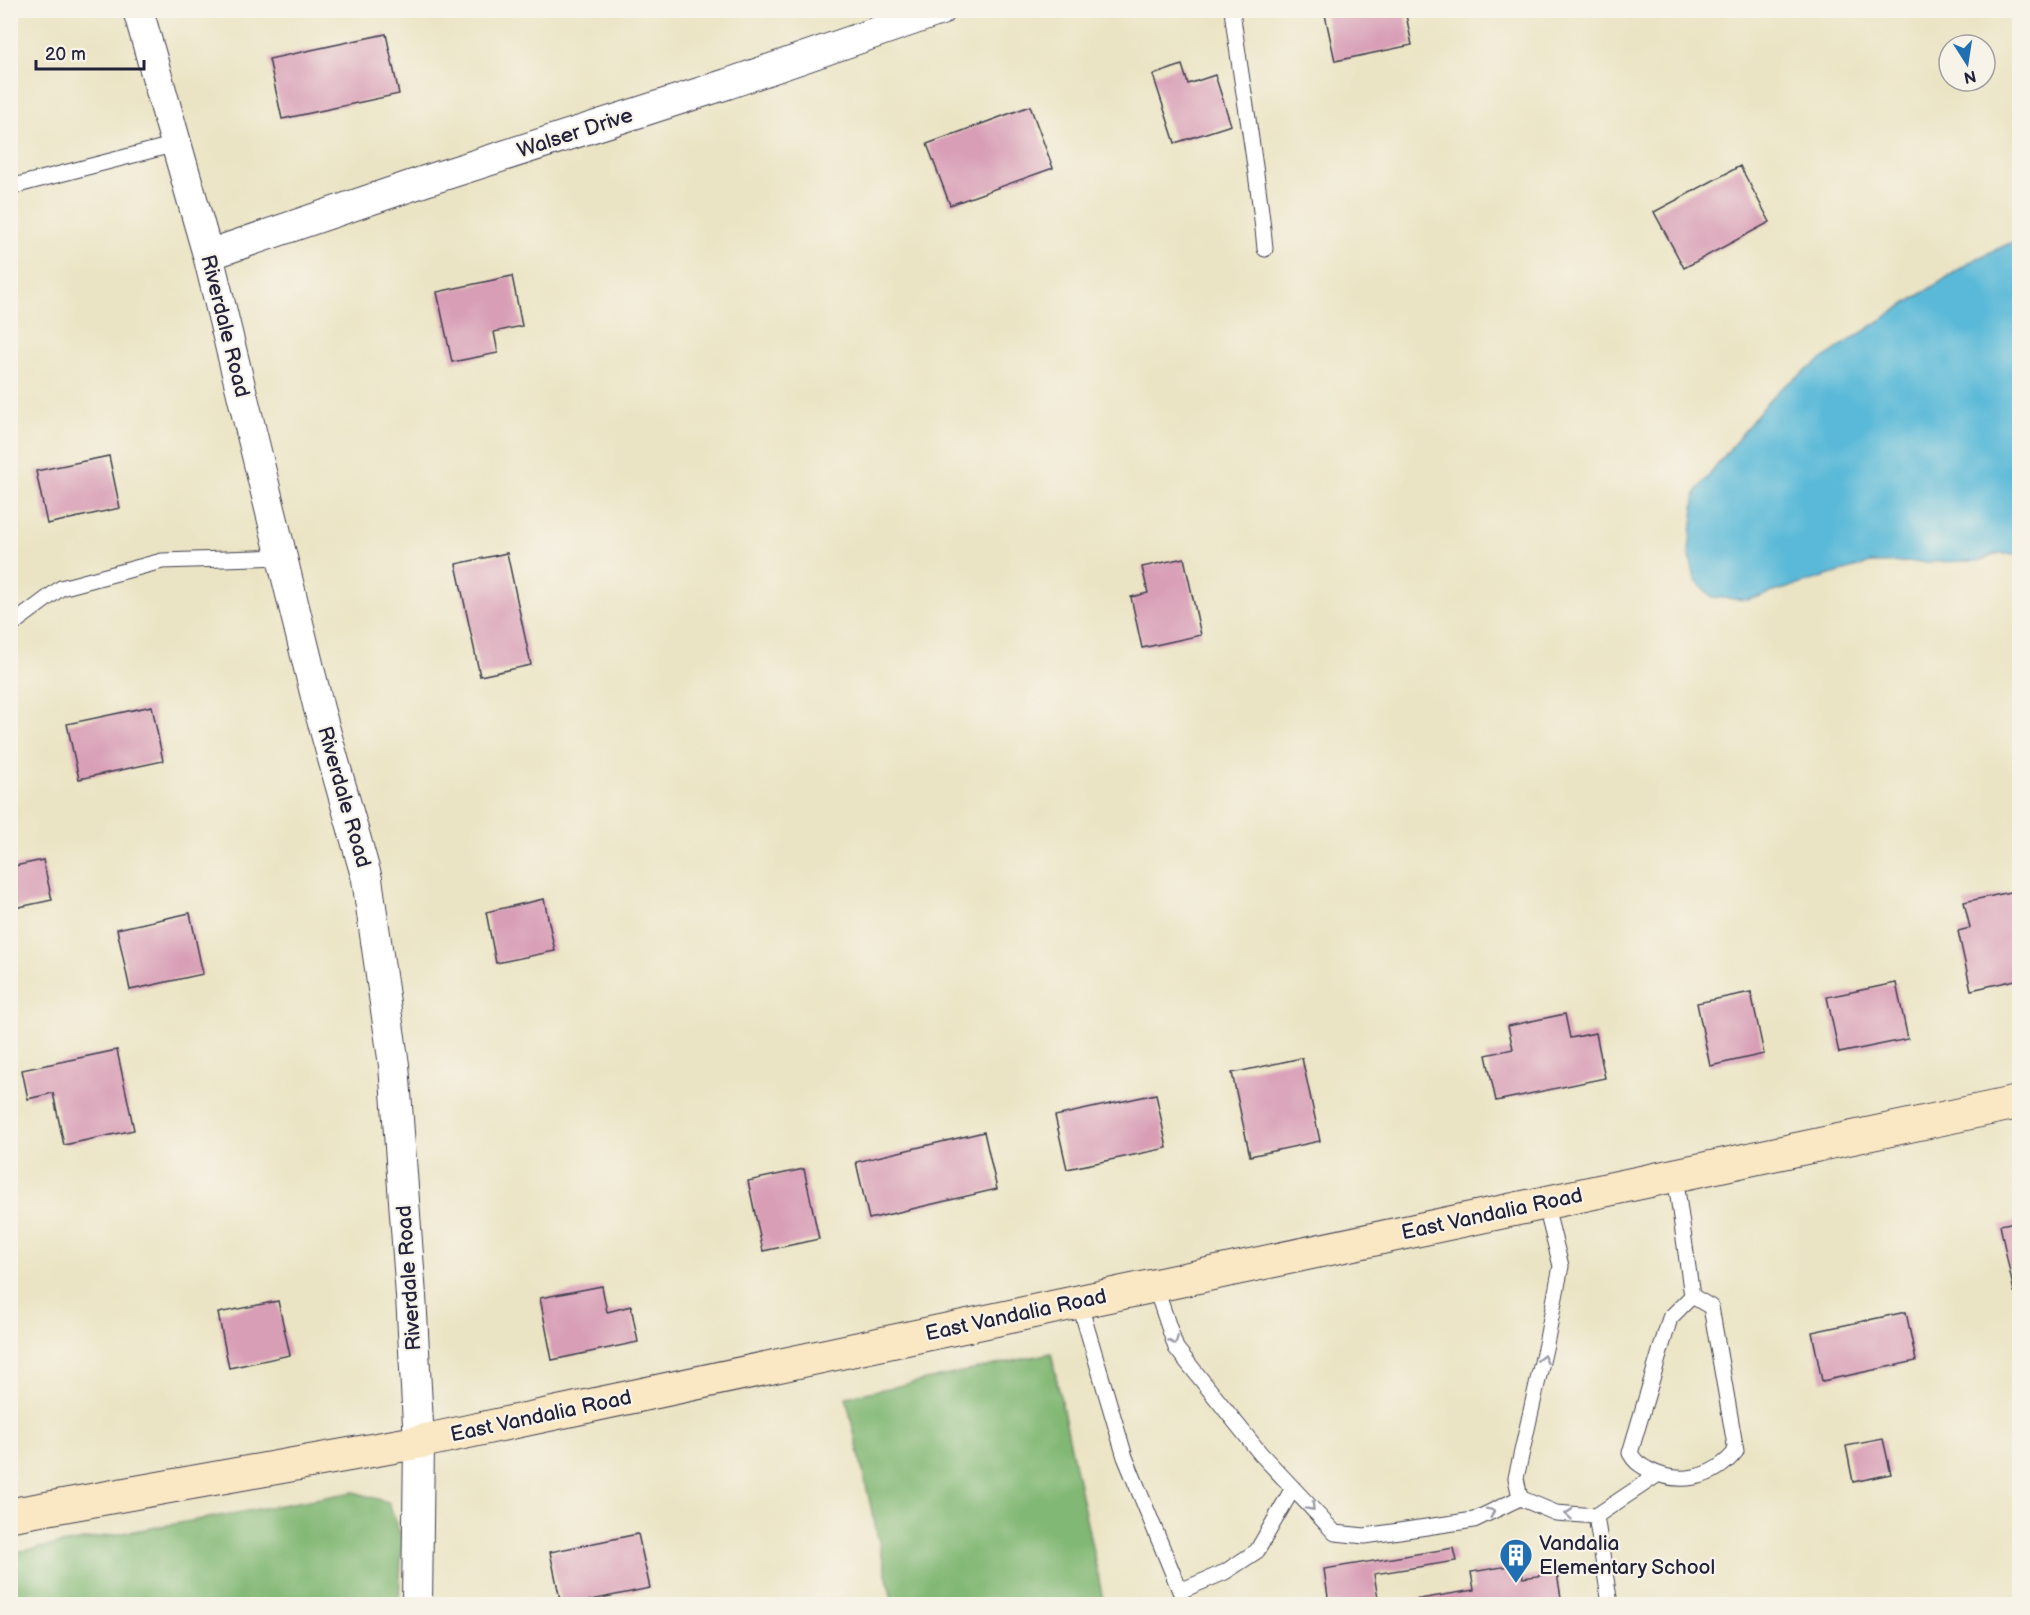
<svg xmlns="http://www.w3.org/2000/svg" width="2030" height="1615" font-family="'Balsamiq Sans',sans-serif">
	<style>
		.forest { fill: #82b874; stroke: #526d58; stroke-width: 1.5 }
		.water { fill: #5ab9d8; stroke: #3e6e8a; stroke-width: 1.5 }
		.building { fill: #d89eb6 }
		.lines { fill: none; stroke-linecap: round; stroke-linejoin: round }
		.lane-casing { stroke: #403f50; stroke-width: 17 }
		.street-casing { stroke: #403f50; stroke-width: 32 }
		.secondary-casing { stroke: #403f50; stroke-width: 35 }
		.lane { stroke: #fff; stroke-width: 15 }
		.street { stroke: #fff; stroke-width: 30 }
		.secondary { stroke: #fae7c3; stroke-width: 33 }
		.oneway { stroke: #9c9ca7 }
		.labels { text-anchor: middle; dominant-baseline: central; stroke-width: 4.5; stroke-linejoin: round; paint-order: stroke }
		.street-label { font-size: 21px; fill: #22223b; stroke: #f7f3e8 }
		.poi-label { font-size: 21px; fill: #22223b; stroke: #f7f3e8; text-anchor: start }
	</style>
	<rect width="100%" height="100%" fill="#f7f3e8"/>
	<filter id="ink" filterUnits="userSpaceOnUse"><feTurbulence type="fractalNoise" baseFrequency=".0167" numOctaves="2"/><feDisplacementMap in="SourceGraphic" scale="12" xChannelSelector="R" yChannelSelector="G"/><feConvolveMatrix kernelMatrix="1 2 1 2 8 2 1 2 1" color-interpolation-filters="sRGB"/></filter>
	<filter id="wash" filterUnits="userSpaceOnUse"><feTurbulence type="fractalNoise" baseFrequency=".008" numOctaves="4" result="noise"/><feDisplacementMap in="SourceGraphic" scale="24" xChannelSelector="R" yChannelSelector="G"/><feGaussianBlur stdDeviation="1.35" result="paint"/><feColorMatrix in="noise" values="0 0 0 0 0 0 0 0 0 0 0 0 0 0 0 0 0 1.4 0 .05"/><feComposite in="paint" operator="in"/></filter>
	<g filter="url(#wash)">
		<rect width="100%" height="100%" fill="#ebe4c4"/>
		<path class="forest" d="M1051,1353L1104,1604H893L846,1397Z
			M354,1492L388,1502L402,1538L399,1604H11V1553Z"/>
		<path class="water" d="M2019,239V554H1994L1979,561L1871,563L1747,600L1712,597L1695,580L1689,551L1696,492L1763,407L1779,390L1841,346L1972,261Z"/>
		<g id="blocks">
			<path class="building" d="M1324,10H1405L1412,45L1335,61Z
				M386,34L399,94L282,119L269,59Z
				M1182,65L1188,84L1215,75L1231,125L1175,143L1153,75Z
				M1030,106L1053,168L950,205L927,144Z
				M1740,166L1770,222L1684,268L1654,212Z
				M512,276L522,326L494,332L498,353L452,362L437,292Z
				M109,456L120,508L47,524L36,471Z
				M507,553L531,665L480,676L456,564Z
				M1184,558L1201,635L1142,648L1131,597L1148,593L1142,567Z
				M152,706L163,761L79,779L67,724Z
				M43,860L52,900L10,909V867Z
				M2015,891L2020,911V979L1971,990L1958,931L1970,928L1964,902Z
				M544,899L555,951L496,963L486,912Z
				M190,913L203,974L130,990L117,929Z
				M1896,983L1908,1039L1839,1053L1827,997Z
				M1751,992L1764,1054L1710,1066L1697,1003Z
				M1565,1014L1570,1038L1596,1033L1605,1078L1496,1101L1486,1055L1513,1049L1508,1026Z
				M117,1050L134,1130L64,1145L53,1093L28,1099L22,1070Z
				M1302,1058L1320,1141L1250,1156L1232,1073Z
				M1156,1094L1167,1148L1067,1169L1055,1116Z
				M984,1132L997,1189L869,1219L856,1162Z
				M804,1169L819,1239L763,1251L748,1181Z
				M2020,1221V1291L2014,1292L2000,1225Z
				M602,1286L607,1312L631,1306L638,1342L552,1360L540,1298Z
				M278,1301L290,1355L229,1368L218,1313Z
				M1906,1312L1916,1361L1822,1381L1812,1332Z
				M1883,1439L1891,1474L1853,1482L1846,1446Z
				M638,1534L650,1588L572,1604H561L550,1552Z
				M1453,1548L1456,1561L1374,1574L1379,1604H1329L1324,1569Z
				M1521,1564L1523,1578L1557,1573L1562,1604H1390L1474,1590L1471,1572Z"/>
		</g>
	</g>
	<g filter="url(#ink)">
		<use href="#blocks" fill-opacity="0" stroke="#403f50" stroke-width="1.5"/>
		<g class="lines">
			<defs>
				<path id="lane" d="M1232,10C1242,90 1258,169 1265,249
					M10,187L176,144
					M10,626L61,588L162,561L282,557
					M1675,1175L1692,1296
					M1545,1203L1561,1266L1546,1344L1516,1478L1520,1498L1556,1513L1596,1516L1657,1475
					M1155,1286L1176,1348L1260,1453L1335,1533L1365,1536L1474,1520L1520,1498
					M1692,1296L1711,1307L1736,1451C1714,1479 1678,1486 1647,1469C1639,1464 1635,1462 1630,1453L1670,1318Z
					M1079,1302L1125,1457L1180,1591L1225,1572L1257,1551L1293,1488
					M1596,1516L1610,1604"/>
				<path id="street" d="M138,10L208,255L319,709L367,879L394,1065L411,1296L419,1442L417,1604
					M208,255L425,181L727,84L941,10"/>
				<path id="secondary" d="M10,1515L419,1442L2020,1102"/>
			</defs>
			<use href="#lane" class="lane-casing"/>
			<use href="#street" class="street-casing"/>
			<use href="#secondary" class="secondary-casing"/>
			<use href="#lane" class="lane"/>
			<use href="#street" class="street"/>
			<use href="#secondary" class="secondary"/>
		</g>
		<defs><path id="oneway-chevron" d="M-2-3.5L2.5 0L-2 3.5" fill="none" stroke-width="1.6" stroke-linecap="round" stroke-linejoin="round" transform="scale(1.5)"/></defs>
		<g class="oneway">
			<use href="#oneway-chevron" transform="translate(1174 1341) rotate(68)"/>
			<use href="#oneway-chevron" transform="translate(1543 1359) rotate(-77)"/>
			<use href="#oneway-chevron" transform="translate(1311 1507) rotate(47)"/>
			<use href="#oneway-chevron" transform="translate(1491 1512) rotate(-26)"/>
			<use href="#oneway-chevron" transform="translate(1569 1514) rotate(-176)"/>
		</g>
	</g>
	<defs>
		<symbol id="building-pin" viewBox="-11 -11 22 30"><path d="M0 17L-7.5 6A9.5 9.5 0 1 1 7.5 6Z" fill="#1f6fb2" stroke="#f7f3e8"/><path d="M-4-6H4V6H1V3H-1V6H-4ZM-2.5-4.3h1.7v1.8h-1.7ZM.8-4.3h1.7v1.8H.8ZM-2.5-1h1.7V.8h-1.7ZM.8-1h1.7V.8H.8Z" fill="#fff"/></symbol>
	</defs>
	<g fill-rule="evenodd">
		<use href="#building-pin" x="1497" y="1536" width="38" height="52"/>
	</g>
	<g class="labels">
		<g class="street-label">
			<text transform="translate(575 133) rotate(-18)">Walser Drive</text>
			<text transform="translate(225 326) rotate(76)">Riverdale Road</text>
			<text transform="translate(344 797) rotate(74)">Riverdale Road</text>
			<text transform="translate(1492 1214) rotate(-12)">East Vandalia Road</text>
			<text transform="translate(409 1278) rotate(-94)">Riverdale Road</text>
			<text transform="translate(1016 1315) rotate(-12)">East Vandalia Road</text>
			<text transform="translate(541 1416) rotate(-12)">East Vandalia Road</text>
		</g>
		<g class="poi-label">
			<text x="1539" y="1543">Vandalia<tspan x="1539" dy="24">Elementary School</tspan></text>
		</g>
	</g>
	<rect width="2030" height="1615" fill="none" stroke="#f7f3e8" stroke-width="36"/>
	<g transform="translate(1967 63) rotate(168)"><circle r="28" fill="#f7f3e8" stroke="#a29fa3" stroke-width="1.5"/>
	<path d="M0-4.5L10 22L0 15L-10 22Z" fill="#1f6fb2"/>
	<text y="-9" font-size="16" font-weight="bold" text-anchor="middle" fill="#22223b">N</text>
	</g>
	<path d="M36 60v9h108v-9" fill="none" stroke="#22223b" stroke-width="3"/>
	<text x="45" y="60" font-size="18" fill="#22223b" stroke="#f7f3e8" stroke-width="4.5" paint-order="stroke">20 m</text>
</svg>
